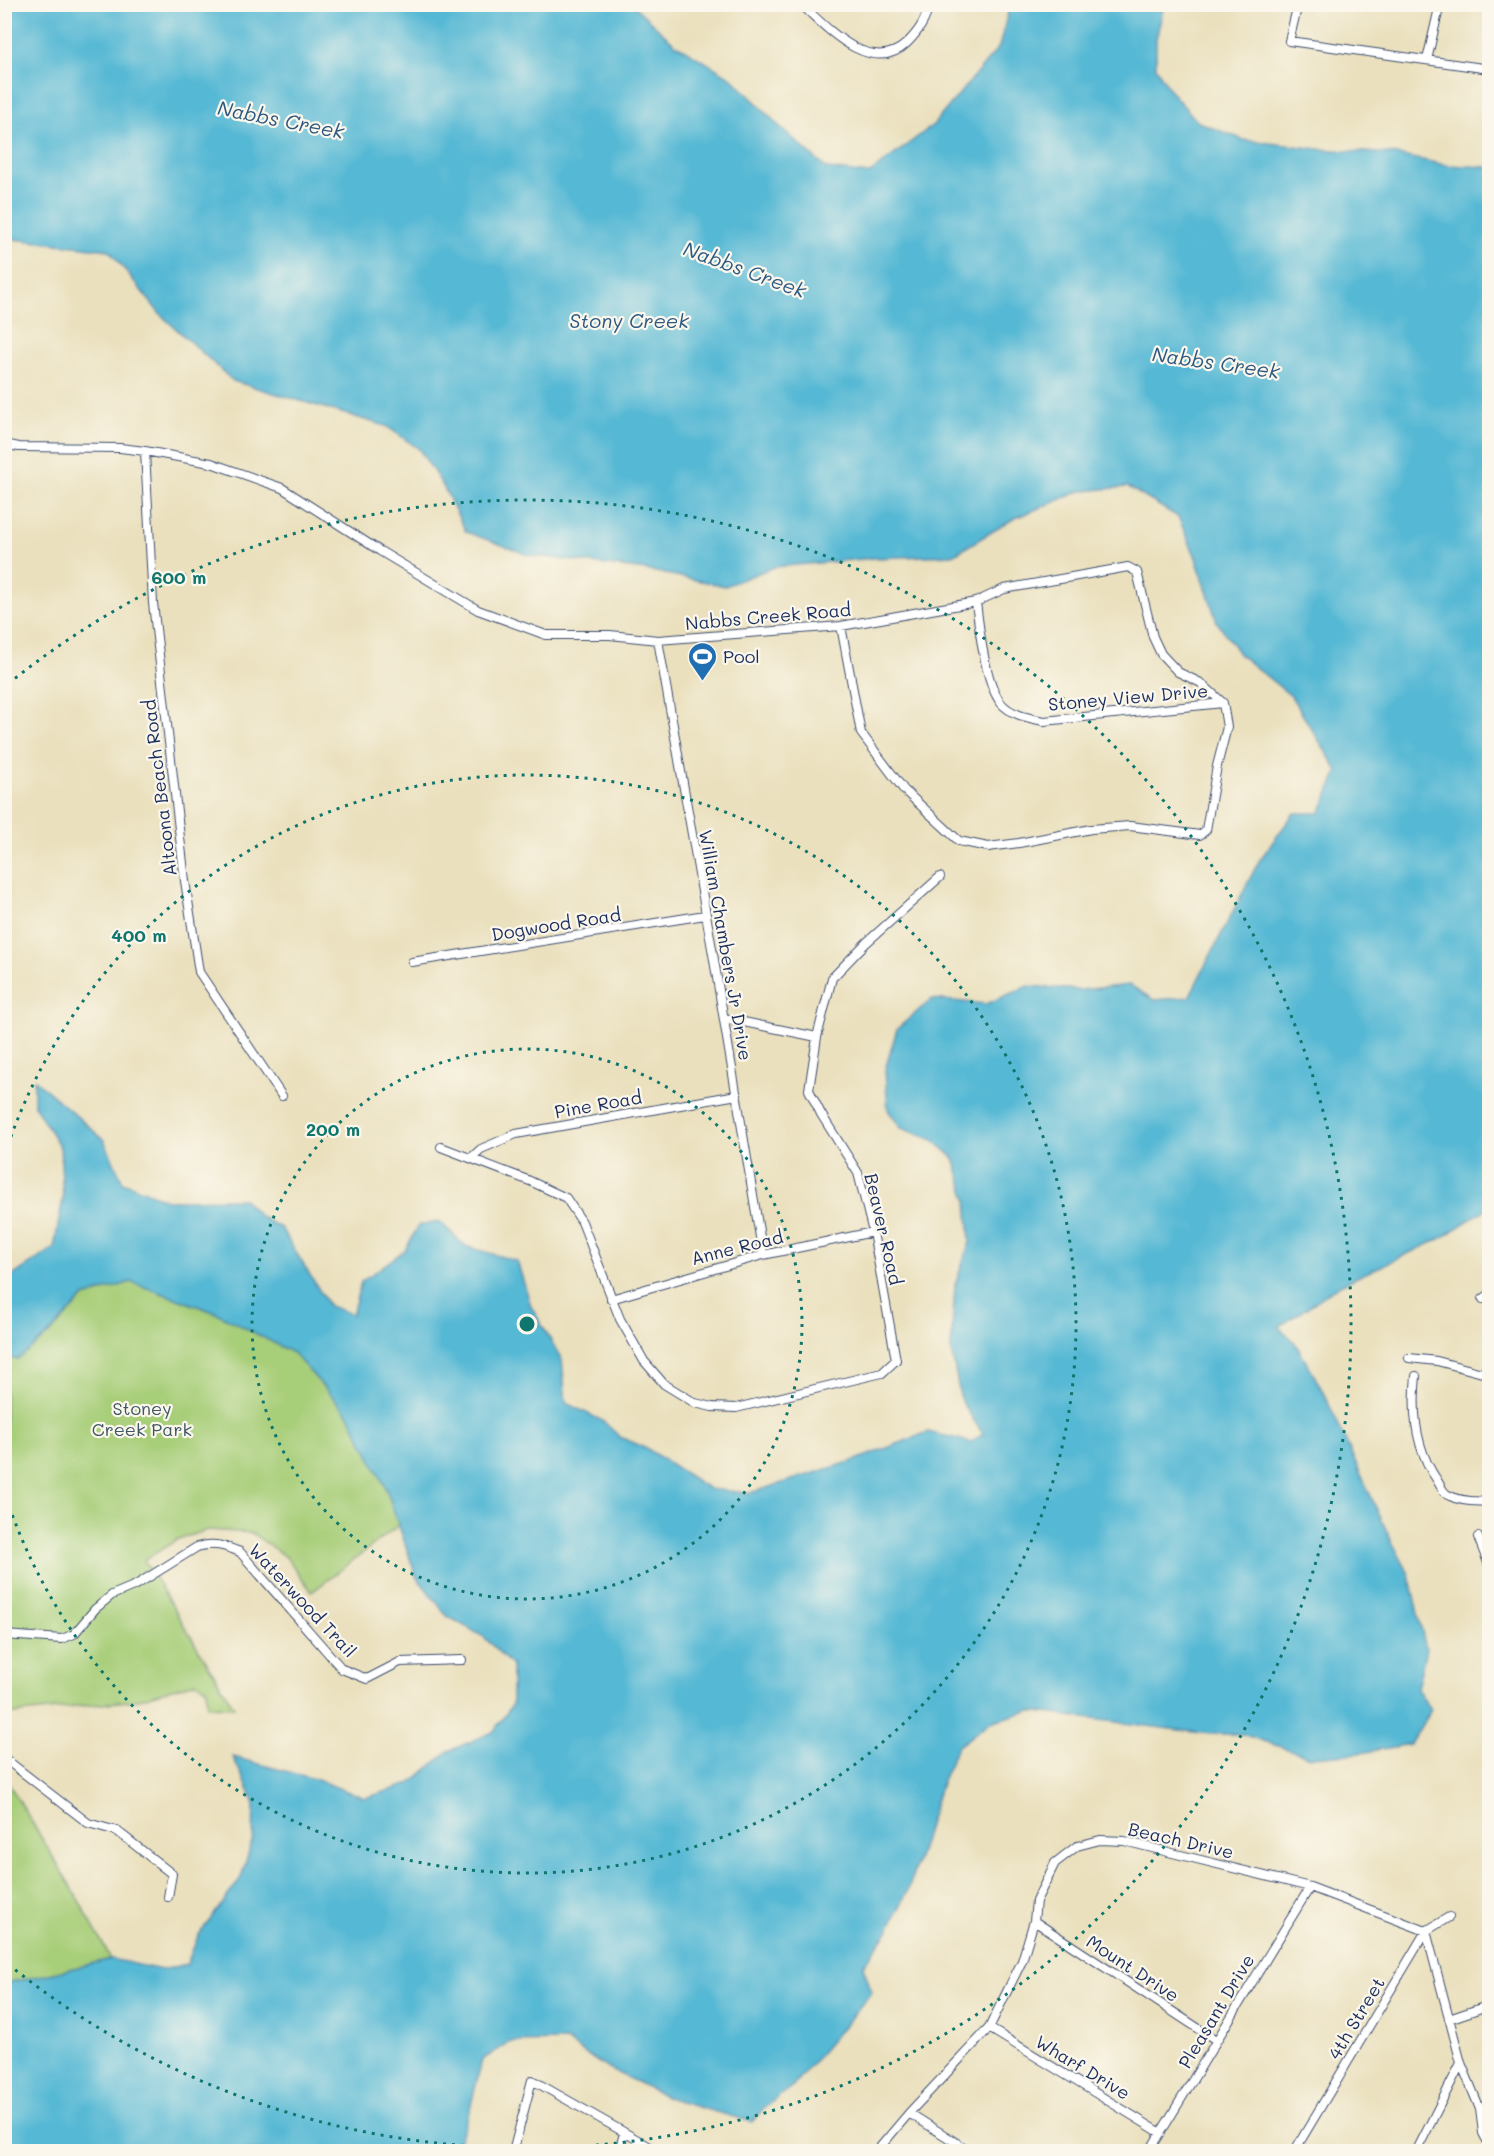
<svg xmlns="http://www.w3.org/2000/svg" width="1494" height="2156" font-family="Mali,sans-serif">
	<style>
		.green { fill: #a7ce78; stroke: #617e6b; stroke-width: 1.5 }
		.water { fill: #55b8d4; stroke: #387499; stroke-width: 1.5 }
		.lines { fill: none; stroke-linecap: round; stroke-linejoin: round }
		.street-casing { stroke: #3a4a6c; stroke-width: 10 }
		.street { stroke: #fff; stroke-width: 8 }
		.ring { fill: none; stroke: #0f766e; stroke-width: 3; stroke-dasharray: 3 6 }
		.labels { text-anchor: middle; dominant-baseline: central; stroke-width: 4.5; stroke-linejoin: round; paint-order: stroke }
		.street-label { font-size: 18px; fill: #1b2f5e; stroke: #fbf7ec }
		.poi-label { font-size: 18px; fill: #1b2f5e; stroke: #fbf7ec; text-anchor: start }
		.park-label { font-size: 18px; fill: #3e5764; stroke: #fbf7ec }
		.water-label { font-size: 20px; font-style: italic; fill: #2c5881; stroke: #fbf7ec }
		.centre { fill: #0f766e; stroke: #fbf7ec; stroke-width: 3 }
		.ring-label { font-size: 18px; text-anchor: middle; font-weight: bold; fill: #0f766e; stroke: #fbf7ec; stroke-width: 4.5; stroke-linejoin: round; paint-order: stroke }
	</style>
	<rect width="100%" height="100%" fill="#fbf7ec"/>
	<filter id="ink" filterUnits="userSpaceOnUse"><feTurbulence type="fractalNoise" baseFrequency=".0167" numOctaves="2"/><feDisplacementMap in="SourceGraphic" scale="12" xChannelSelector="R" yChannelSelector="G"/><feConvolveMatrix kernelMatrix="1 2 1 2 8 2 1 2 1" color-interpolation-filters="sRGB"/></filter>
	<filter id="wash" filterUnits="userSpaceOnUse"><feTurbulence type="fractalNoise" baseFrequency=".008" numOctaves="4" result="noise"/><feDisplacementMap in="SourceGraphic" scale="24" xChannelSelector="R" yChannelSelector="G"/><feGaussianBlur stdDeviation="1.35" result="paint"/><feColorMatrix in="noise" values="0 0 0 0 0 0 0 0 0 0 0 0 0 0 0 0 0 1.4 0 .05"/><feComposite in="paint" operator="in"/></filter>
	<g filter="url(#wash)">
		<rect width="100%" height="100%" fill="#eae0bd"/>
		<path class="green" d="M131,1282L217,1313L293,1353L349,1415L386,1488L399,1525L312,1592L287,1558L252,1533L208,1530L178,1539L144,1560L234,1707L207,1706V1689L196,1682L136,1700L5,1715V1358L18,1359L50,1333L84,1297Z
			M4,1776L73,1890L111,1959L50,1974L5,1983Z"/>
		<path class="water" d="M5,4L633,5L675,44L732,78L778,125L827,169L869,174L933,125L999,47L1010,5H1164L1156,39V68L1172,93L1198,122L1244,140L1319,149L1393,154L1446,165L1489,167V1207L1440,1239L1340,1285L1279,1327L1294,1341L1322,1389L1389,1536L1409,1574L1426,1649L1417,1689L1431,1710L1410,1744L1361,1753L1311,1757L1242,1734H1210L1029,1711L990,1722L957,1747L940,1786L909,1888L888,1931L863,1966L872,1992L795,2084L764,2108L752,2122L676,2101L607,2068L566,2041L510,2042L482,2060L470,2109L455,2151H5V1983L50,1974L111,1959L162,1970L187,1964L198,1936L241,1878L253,1838L254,1801L233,1757L315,1779L365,1798L410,1784L449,1751L493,1732L512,1705V1666L484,1637L447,1616L416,1576L386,1488L349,1415L293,1353L217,1313L131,1282L84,1297L50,1333L18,1359L5,1358V1281L54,1248L63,1198L60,1147L34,1105V1079L104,1140L123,1182L167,1200L244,1199L259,1216L281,1228L329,1306L352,1314L361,1282L405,1250L419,1225L440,1222L465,1246L517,1261L531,1306L562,1360L566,1403L603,1421L620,1437L646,1448L709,1489L750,1493L856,1460L928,1432L971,1442L983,1434L961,1401L951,1349L955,1285L970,1242L967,1200L954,1158L933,1140L901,1128L888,1110L885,1070L897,1029L932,999L986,1004L1028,986L1080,990L1130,985L1154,1000L1189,997L1259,861L1294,813H1320L1338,771L1291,696L1240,655L1217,622L1195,555L1178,517L1128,487L1081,491L1015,518L953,555L874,558L774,567L725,586L646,570L529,555L466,532L443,486L419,449L386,426L233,381L160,314L109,250L5,238Z"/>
	</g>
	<g filter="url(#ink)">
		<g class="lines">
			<defs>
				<path id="street" d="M801,4C826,27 871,77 907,43C918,32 926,21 929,4
					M1298,4L1289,41L1490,69
					M1427,60L1440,4
					M4,444L19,447L120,448L145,451L211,463L282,488L380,551L478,610L546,635H610L658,640L841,626L976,602L1004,589L1128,567L1137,572L1153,637L1161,654L1178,672L1201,683L1223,703L1227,727L1217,766L1206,830L1200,835L1130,826L1091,829L1019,843L988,847L959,841L904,790L861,733L841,626
					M145,451L153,603L185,881L199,972L282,1096
					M976,602C979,627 985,683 1001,703C1011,715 1029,718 1044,721L1223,703
					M658,640L714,960L763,1255
					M412,962L705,915
					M724,1018L817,1037
					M441,1147L530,1181L566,1198L582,1222L620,1319L644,1361L664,1384L695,1403L712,1407L736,1408L882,1373L896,1360L873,1232L858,1173L821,1114L809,1090L817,1037L832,978L866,943L940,877
					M471,1158L481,1149L516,1134L737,1095
					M611,1299L763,1255L873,1232
					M1483,1299L1490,1294
					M1409,1358L1437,1361L1490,1375
					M1416,1376C1412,1412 1416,1450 1437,1480C1440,1485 1443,1493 1448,1495C1461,1502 1476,1502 1490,1501
					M1478,1537L1490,1568
					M4,1635L62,1639L74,1634L95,1609L112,1595L136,1585L197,1547C214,1542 225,1546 240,1552L342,1669L367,1679L400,1662L462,1660
					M4,1758L88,1823L117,1831L172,1874L168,1897
					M1034,1921L1216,2040
					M1449,2019L1490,2005
					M989,2028L1161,2133
					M909,2113L971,2152
					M513,2152L532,2080L659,2152
					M619,2152L624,2133
					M876,2152L909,2113L989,2028L1022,1961L1034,1921L1036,1901L1055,1863L1077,1846L1100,1840L1124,1841L1310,1887L1426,1931L1461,2063L1480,2109L1483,2133L1490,2147
					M1149,2152L1310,1887
					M1308,2152L1298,2145L1426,1931L1449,1917
					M1416,2152L1461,2063"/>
			</defs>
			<use href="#street" class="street-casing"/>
			<use href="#street" class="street"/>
		</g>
	</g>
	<g class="ring">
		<circle cx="527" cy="1324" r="275"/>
		<path d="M5 1154A549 549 0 1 1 5 1494"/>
		<path d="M8 684A824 824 0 1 1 8 1964"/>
	</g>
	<defs>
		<symbol id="stadium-pin" viewBox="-11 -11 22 30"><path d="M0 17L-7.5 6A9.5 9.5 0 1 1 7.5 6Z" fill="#1f6fb2" stroke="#fbf7ec"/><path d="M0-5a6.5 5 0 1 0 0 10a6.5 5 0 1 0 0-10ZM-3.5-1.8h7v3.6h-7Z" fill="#fff"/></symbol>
	</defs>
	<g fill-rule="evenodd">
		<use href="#stadium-pin" x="686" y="640" width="33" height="45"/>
	</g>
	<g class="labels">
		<g class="street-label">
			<text transform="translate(768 616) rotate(-5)">Nabbs Creek Road</text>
			<text transform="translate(1128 697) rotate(-5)">Stoney View Drive</text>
			<text transform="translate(159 788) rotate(-97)">Altoona Beach Road</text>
			<text transform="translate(556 924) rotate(-9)">Dogwood Road</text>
			<text transform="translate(726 945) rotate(80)">William Chambers Jr Drive</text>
			<text transform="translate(598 1104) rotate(-10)">Pine Road</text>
			<text transform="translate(884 1229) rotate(77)">Beaver Road</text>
			<text transform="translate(737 1247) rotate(-14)">Anne Road</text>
			<text transform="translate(303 1600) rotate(47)">Waterwood Trail</text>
			<text transform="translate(1181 1840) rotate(13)">Beach Drive</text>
			<text transform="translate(1133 1968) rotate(33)">Mount Drive</text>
			<text transform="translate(1216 2011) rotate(-59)">Pleasant Drive</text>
			<text transform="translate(1356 2018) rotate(-59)">4th Street</text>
			<text transform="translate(1083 2067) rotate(31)">Wharf Drive</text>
		</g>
		<g class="poi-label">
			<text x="723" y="656">Pool</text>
		</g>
		<g class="park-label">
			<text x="142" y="1408">Stoney<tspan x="142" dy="21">Creek Park</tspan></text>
		</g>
		<g class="water-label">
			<text transform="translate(281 119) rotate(11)">Nabbs Creek</text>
			<text transform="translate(745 269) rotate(20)">Nabbs Creek</text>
			<text x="629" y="320">Stony Creek</text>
			<text transform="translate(1216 362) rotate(8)">Nabbs Creek</text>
		</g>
	</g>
	<circle cx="527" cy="1324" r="9" class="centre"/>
	<g class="ring-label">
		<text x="179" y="584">600 m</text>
		<text x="139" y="942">400 m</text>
		<text x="333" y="1136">200 m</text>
	</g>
	<rect width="1494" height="2156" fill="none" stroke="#fbf7ec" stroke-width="24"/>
</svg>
